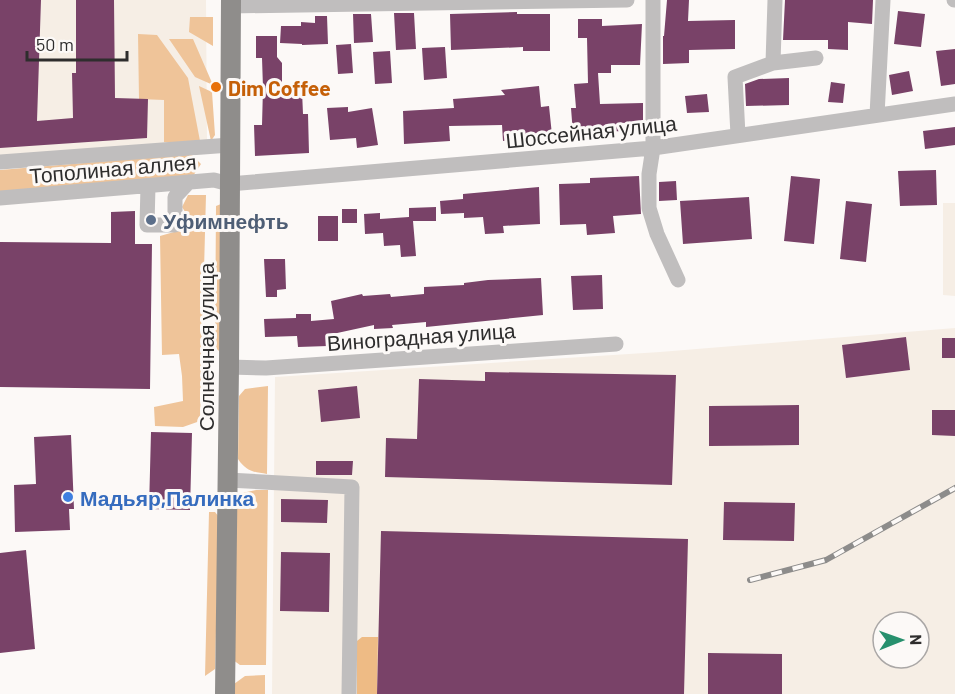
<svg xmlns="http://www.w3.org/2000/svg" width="955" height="694" font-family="Barlow,sans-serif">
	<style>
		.built { fill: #f6eee5; fill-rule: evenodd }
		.green { fill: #efc499 }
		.forest { fill: #eebb85 }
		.building { fill: #794268 }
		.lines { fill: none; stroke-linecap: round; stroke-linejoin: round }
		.minor { stroke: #c0bebe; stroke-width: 15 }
		.major { stroke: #8f8d8b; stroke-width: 20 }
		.rail-casing { stroke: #8d8c8b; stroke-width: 6 }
		.rail { stroke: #fcf9f7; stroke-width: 4; stroke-dasharray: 11; stroke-linecap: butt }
		.food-dot { fill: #e8710a; stroke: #fcf9f7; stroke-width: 2 }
		.service-dot { fill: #5c6f8a; stroke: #fcf9f7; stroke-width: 2 }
		.shop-dot { fill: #3f7fe0; stroke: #fcf9f7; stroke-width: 2 }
		.labels { text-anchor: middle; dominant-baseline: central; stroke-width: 6; stroke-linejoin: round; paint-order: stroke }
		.food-label { font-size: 21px; font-weight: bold; fill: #c56008; stroke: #fcf9f7; text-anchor: start }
		.street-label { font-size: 21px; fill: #2e2d2d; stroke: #fcf9f7 }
		.service-label { font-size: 21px; font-weight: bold; fill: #4e5e75; stroke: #fcf9f7; text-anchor: start }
		.shop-label { font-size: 21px; font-weight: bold; fill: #366cbe; stroke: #fcf9f7; text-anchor: start }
	</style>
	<rect width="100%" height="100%" fill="#fcf9f7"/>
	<path class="built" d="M0,0H206L207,143L0,157Z
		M943,203H955V296L943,295Z
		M955,328V694H272L275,377L660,352ZM883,622H919V658H883Z"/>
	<path class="green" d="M190,17H213V46L189,32Z
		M138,34L157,35L188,78L200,141L195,144L164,142V100L139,99Z
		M169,39H193L213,85L195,77Z
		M199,86L212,92L215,135L211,141Z
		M191,154L201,164L193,176L0,193V170Z
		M188,195H206L200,421L183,427L155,426L154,407L183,401L182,376L179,354L162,355L160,236L181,230L189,218L182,207Z
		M221,204L220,352L215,347L216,206Z
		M268,386L267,474C253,472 246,471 238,459L239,396L245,389Z
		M256,490H268L266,665H240L233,660L236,500L242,493Z
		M209,512H215L219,517L215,669L205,676Z
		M265,675V694H234V684L245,676Z"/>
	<path class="forest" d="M362,637H378L377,694H357V641Z"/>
	<path class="building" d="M0,0H41L37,121L73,118L72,73H76V0H114L115,98L148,99L147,138L0,148Z
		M667,0H689L688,21L735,20V49L689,50V63L663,64V36H664Z
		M785,0H873L872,24L848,22V50L828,49V40H783Z
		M898,11L925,14L921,47L894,44Z
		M517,12V14H550V51H523V47L451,50L450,14Z
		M394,13H414L416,49L396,50Z
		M353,14H371L373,42L354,43Z
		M315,16H327L328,44L302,45V44L280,43L281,26H301V22L315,23Z
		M578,19H602V26L642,24L640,65H611V73H598L600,104L643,103V122L621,123L622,131L573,134L571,108H576L574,84L588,83L587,38H578Z
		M256,36H277V57L282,63V92L302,91L303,114H308L309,153L255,156L254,125H262L263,88L262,58H256Z
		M351,44L353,73L338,74L336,45Z
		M445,47L447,78L424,80L422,48Z
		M955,49V84L941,86L936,51Z
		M390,51L392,83L375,84L373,52Z
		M909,71L913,91L892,95L889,75Z
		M789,78V105L746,106L745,84L759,79Z
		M831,82L845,84L843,103L828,102Z
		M539,86L541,107L549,106L552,135L503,141L502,125L449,126L450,141L404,144L403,111L454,108L453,99L505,95L501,90Z
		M707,94L709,112L687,113L685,96Z
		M348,107V112L372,108L378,145L357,148L356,138L330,140L327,108Z
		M955,127V145L925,149L923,131Z
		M936,170L937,205L900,206L898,171Z
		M639,176L641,214L613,216L615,233L587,235L586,224L560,225L559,184L590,183V178Z
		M791,176L820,179L814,244L784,241Z
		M676,181L677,200L659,201V182Z
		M539,187L540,224L503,226L504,233L485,234L483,217L464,218V213L441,214L440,201L463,199V194Z
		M749,197L752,239L683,244L680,201Z
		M846,201L872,204L866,262L840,259Z
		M436,207V221H413L416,256L401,257L400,245L384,246L383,233L365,234L364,214L380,213V219L409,217V208Z
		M342,209H357V223H342Z
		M135,211V244H152L150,389L0,387V242L111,243V212Z
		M318,216H338V241H318Z
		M264,259H285L286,289L277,290V297H266Z
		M602,275L603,309L573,310L571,276Z
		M541,278L543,315L426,327V322L392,325L393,328L374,329V325L328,335V346L298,347L297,336L265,337L264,319L296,318V314H311V321L334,319L331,301L362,294L363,296L390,294L391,297L424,294V287L464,285V283L488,280Z
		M906,337L910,370L846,378L842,345Z
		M942,338H955V358H942Z
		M485,372L676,375L672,485L385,477L386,438L417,439L419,379L485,381Z
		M357,386L360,418L321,422L318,390Z
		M799,405V445L709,446V406Z
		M932,410H955V436L932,435Z
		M151,432L192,433L190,510L149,509Z
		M71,435L74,509H69L70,530L15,532L14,485L36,484L34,437Z
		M316,461H353L352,475H316Z
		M281,499L328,500L327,523L281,522Z
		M724,502L795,503L794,541L723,540Z
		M381,531L688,539L684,694H377Z
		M26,550L35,649L0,653V553Z
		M281,552L330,553L329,612L280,611Z
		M708,653L782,654V694H708Z"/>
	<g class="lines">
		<path class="minor" d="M653,0V148L649,174V208L657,234L678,280
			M954,0H955
			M231,6L627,0
			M773,63L816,58
			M877,115L883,0
			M738,135L735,77L773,63L775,0
			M0,162L230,145
			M148,186L147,225H175V197L189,182
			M0,198L214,180L229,184L653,148L955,104
			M229,367L266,368L616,344
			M228,480L352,487L349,694"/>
		<path class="major" d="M225,694L229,367L231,0"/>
		<defs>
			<path id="rail" d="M750,580L826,560L955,488"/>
		</defs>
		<use href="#rail" class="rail-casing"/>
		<use href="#rail" class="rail"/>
	</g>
	<circle class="food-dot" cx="216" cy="87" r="6"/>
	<circle class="service-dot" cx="151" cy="220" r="6"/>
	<circle class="shop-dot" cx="68" cy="497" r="6"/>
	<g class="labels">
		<g class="food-label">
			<text x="228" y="87">Dim Coffee</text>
		</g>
		<g class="street-label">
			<text transform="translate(591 131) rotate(-6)">Шоссейная улица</text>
			<text transform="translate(113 168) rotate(-5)">Тополиная аллея</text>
			<text transform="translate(421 336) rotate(-4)">Виноградная улица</text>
			<text transform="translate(205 347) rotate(-90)">Солнечная улица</text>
		</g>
		<g class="service-label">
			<text x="163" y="220">Уфимнефть</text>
		</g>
		<g class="shop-label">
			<text x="80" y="497">Мадьяр,Палинка</text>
		</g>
	</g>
	<g transform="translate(901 640) rotate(89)"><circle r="28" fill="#fcf9f7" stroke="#aaa7a6" stroke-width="1.5"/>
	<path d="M0-4.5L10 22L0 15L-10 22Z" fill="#27906d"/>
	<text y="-9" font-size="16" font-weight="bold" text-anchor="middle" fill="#2e2d2d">N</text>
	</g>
	<path d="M27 51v9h100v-9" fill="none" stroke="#2e2d2d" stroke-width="3"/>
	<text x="36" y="51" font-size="18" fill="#2e2d2d" stroke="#fcf9f7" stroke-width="4.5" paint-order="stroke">50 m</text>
</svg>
